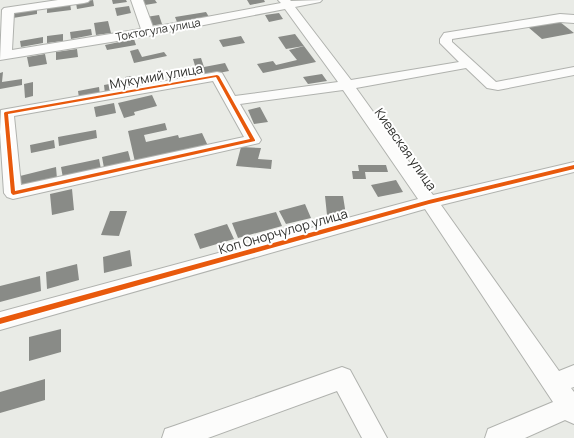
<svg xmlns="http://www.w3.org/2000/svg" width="574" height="438" font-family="Manrope,sans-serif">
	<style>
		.building { fill: #898b87 }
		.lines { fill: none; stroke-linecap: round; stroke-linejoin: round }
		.street-casing { stroke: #b0b2ae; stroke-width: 2 }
		.street { fill: #fcfcfb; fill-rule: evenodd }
		.cycleway-casing { stroke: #fff; stroke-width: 3 }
		.cycleway { fill: #e8590c; fill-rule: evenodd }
		.labels { text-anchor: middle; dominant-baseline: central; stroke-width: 4; stroke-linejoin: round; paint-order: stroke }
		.far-street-label { font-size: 11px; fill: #2e2f2c; stroke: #fff }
		.street-label { font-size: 13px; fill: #2e2f2c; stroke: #fff }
	</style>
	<rect width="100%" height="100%" fill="#e9ebe6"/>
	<path class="building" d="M93,0L94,6L77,9L76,3Z
		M112,0H126L127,2L113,4Z
		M143,0H155L157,3L145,5Z
		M247,0H264L265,2L250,5Z
		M70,3L71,10L47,13V7Z
		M129,6L131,13L117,16L115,8Z
		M37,8V14L13,18V12Z
		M206,12L209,17L177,22L175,17Z
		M279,13L283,19L269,22L265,15Z
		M159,15L162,24L149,26L146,17Z
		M108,21L111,33L96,35L94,23Z
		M560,22L574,33L542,39L528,27Z
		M91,29L92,35L71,39L70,32Z
		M63,34V41L47,43V36Z
		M295,34L304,46L286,49L278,37Z
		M241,36L245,43L223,47L219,40Z
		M43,37V43L21,47L20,41Z
		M134,39L136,45L107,50L105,45Z
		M304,46L316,62L263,73L257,64L273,61L276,65L297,60L289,50Z
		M77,49L78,57L56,60V52Z
		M138,49L142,57L164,52L167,56L134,63L130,51Z
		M45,54L47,64L29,67L27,57Z
		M201,58L204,67L225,63L229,71L187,79L184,71L196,69L193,59Z
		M3,72L2,82L22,79V85L0,89V73Z
		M322,74L327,81L308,84L303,77Z
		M132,76L135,89L105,94L104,85L126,81L125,77Z
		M33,82V96L25,98L24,84Z
		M99,87L100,95L79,98L78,91Z
		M152,95L157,106L134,112L135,115L124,118L118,103Z
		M114,103L116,113L96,117L94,107Z
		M260,107L268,122L254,124L248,110Z
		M165,123L167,130L144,135L146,142L178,135L179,138L202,133L208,146L135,162L128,131Z
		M96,130L97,138L59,146L58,137Z
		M54,140L55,148L31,153L30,145Z
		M241,147L261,148L258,159L272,160L271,169L236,166Z
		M128,151L131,162L104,168L102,157Z
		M99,159L101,169L63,178L61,167Z
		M358,165H386L388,172H365L366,179H353L352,171H359Z
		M56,167L57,179L20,187V176Z
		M396,180L403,192L378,197L371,185Z
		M72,189L74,210L52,215L50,194Z
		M325,196H343L346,215H327Z
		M305,204L311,218L286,224L279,211Z
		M110,211H127L119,236L101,235Z
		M276,212L282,226L238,238L232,223Z
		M227,224L234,239L200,249L194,234Z
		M130,250L132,266L104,273L103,257Z
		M77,264L79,280L47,289L46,272Z
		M40,276L41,291L0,302V286Z
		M61,329V352L29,361V337Z
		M45,379V400L0,413V392Z"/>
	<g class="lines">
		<defs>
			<path id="street" d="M58,0H90L88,2L84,3L14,13L12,50L141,29L131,0H143L153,27L281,3L278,0H290L291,1L322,0L320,2L295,7L351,80L459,62L440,43V39L444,33L560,14L574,15V23L560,22L452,39V42L496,82L574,67V75L498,90L487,88L466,68L356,88L433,195L574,162V172L441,205L559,371L574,365V387L571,388L574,392V424L565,420L525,438H485L488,429L553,402L425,209L0,330V312L418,199L343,90L240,104L261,140L259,143L13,199L7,197L4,193L0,132L1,110L217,72L222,73L235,96L338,82L285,9L148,36L0,60L2,10L4,8ZM213,81L244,137L21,185L14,116Z
				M342,367L350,370L387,438H362L337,391L208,438H162L165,429L174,426Z"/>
		</defs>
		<use href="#street" class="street-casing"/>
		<use href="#street" class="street"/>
		<defs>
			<path id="cycleway" d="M217,75L219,76L255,140V141L13,195L11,193L4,113L5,112ZM216,77L250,139L15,191L8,114Z
				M574,165V169L429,204L0,324V318L429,200Z"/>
		</defs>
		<use href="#cycleway" class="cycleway-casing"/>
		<use href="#cycleway" class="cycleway"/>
	</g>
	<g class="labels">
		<g class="far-street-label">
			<text transform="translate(158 29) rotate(-10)">Токтогула улица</text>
		</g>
		<g class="street-label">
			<text transform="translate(156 76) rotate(-10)">Мукумий улица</text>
			<text transform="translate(406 149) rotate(55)">Киевская улица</text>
			<text transform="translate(283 231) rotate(-16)">Коп Онорчулор улица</text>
		</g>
	</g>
</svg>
